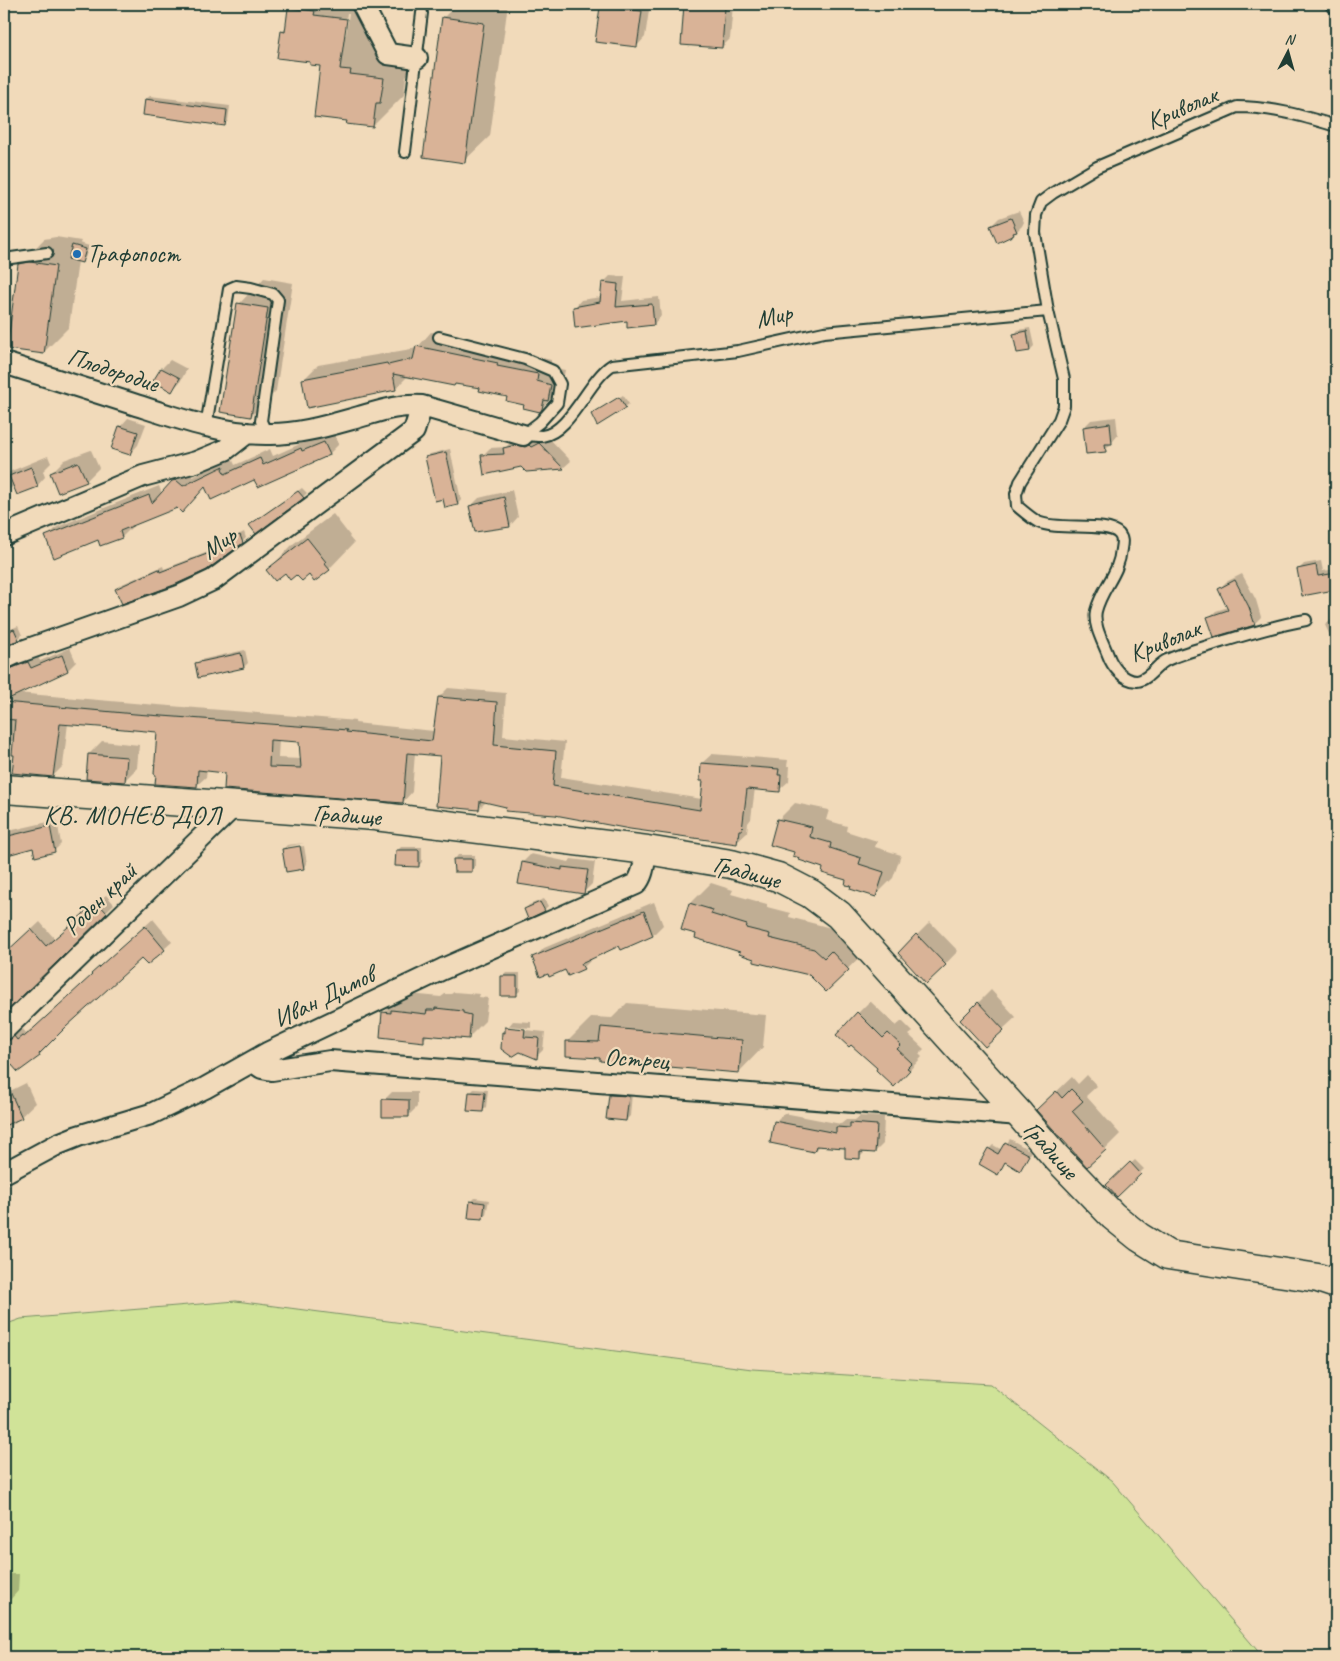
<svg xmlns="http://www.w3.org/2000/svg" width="1340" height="1661" font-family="Caveat,sans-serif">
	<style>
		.green { fill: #d0e398; stroke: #789066 }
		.shadow { fill: #0003; fill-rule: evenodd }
		.building { fill: #d9b397; stroke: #1f3d34; fill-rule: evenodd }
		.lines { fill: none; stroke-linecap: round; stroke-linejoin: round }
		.lane-casing { stroke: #1f3d34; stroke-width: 14 }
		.street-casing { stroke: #1f3d34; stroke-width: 24 }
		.secondary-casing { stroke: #1f3d34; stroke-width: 31 }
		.lane { stroke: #f1daba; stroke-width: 10 }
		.street { stroke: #f1daba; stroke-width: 20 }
		.secondary { stroke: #f1daba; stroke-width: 28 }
		.poi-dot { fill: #1f6fb2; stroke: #f1daba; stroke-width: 2 }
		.labels { text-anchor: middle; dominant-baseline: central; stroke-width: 4.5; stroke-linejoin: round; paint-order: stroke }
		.street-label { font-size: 25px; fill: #1f3d34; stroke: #f1daba }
		.poi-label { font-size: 25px; fill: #1f3d34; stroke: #f1daba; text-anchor: start }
		.neighbourhood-label { font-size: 26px; letter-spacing: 1px; fill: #1f3d34; stroke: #f1daba }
	</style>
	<rect width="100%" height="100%" fill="#f1daba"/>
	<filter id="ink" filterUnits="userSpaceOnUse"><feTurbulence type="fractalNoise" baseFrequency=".02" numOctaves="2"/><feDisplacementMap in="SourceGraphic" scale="10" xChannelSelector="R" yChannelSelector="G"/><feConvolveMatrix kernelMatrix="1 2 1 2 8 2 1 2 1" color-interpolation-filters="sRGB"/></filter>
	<g filter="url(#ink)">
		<path class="green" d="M236,1301L752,1369L990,1384L1112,1481L1263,1657H4V1325L21,1319Z"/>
		<path class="shadow" d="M293,4H375L370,38L380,44L414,48L410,71L406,76L404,95L373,126L321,65L312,61L282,32L287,27L289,8ZM347,13H349L346,35H344Z
			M457,4H508L490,136L464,161L443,18Z
			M606,4H650L645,37L637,46L601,8Z
			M685,4H733L730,39L722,47Z
			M150,96L230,106L228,121L224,124L146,99Z
			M1019,211L1024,222L1022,226L1014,234L997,241L991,226L999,218Z
			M56,237L81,241L80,243L89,246L85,258L81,262L78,261L69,327L44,352L19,265L44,239Z
			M610,276L625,277L622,301L659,297L661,316L654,324L628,326V319L574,308L581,300L601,297L603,283Z
			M264,278L293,283L276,391L251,416L239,304Z
			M1030,328L1034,346L1030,350L1015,334L1018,330Z
			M431,332L512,349L511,351L551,360V367L565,370L562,385L556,393L539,411L508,396L481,387L408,376L395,389L303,380L318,365L417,348Z
			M170,360L187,369L180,382L172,390L155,380L162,368Z
			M623,395L629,404L625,407L592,415Z
			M1116,417L1118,435L1105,451L1084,427L1091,420Z
			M128,418L146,424L138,445L130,454L120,427Z
			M334,433L339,444L329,454L255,478L206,486L177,506L131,525L132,527L122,537L101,545L99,538L47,537L57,527L159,486L162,494L184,471L186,470L193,477L232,458L235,465L270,449L273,456L311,439L312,441Z
			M547,436L571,461L563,468L526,471L521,466L482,456L490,448L506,447L512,441Z
			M450,449L461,500L458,504L426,458L430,454Z
			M91,450L99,468L86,481L51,473L64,460Z
			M48,456L51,463L43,471L45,477L37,486H14L4,492V474Z
			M302,488L307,493L303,497L255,521Z
			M512,490L518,517L510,526L471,506L479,498Z
			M333,514L350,536L349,537L354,543L329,569L309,573L268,570L293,544Z
			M244,532L246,538L242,542L116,589L120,585L163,566L164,569L221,547L231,539Z
			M1321,561L1323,571L1336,569V587L1334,589L1299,569L1304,564Z
			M1242,574L1256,600L1261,617L1254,624L1209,617L1216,611L1228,607L1219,589L1226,582Z
			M1336,616V636L1331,638L1325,625Z
			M18,626L22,635L18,639L4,645V632Z
			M70,648L76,662L68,670L17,693L145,704L321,718L356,721L355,723L434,731L439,697L448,688L506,693L503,736L565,742L561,777L702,799L704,780L702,763L712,754L788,760L787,766H790L789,781L779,790L755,788L751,819L748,823L747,833L737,842L507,806L487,801L479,809L441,755L415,753L412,792L403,802L207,770L206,777L196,786L159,731L68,723L63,766L53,776L13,772L14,741H4V734L6,702L14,695L4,699V667L37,654L40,661ZM279,739L300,741L301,759L278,758Z
			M245,650L248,663L244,667L196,664L200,660Z
			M102,741L139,745L137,768L124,781L89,754Z
			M795,803L829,810L826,820L847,826L846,831L877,841L875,847L901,855L893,878L876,895L852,886L847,879L825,867L801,857L796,851L778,820Z
			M57,820L61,844L54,851L34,847L4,856V832Z
			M304,843L286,847V849L304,846L307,864L303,868L283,849L287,845Z
			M401,847H422V862L418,866L397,851Z
			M531,854L569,862L571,859L595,862L592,884L584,892L523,862Z
			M458,855H475V866L472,870L455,859Z
			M711,883L733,890L731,894L767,904V907L790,913L789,917L835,929L869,948L826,990L810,974L756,958L741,951L690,904Z
			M106,895L114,904L4,1012V951L9,947L11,949L40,922L55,939Z
			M544,899L548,906L544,910L525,909L529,905Z
			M654,902L663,925L653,935L622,948L620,945L593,958L583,968L566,969L534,958L544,948Z
			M153,919L172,942L164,949L141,957L46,1046L47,1047L39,1055L18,1071L4,1053V1031L10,1034H17L23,1029L26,1033L31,1029L32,1030L93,975L92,974L100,966Z
			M930,922L958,951L927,983L899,953Z
			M506,973H520V991L516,994L502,977Z
			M991,990L1016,1017L1003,1029L961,1020Z
			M454,992L480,994L479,997L488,998L485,1021L468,1038L429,1034L423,1040L384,1013L401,995L409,994L441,997L445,994H451Z
			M870,1001L896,1026L902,1021L913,1032L909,1035L924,1049L919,1054L922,1057L907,1073L879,1068L858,1013Z
			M627,1003L766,1015L763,1047L739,1072L602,1056L567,1042L592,1017L612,1018Z
			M513,1021L531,1022V1028L510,1026L507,1028L545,1032L543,1050L536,1057L503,1033Z
			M1087,1075L1097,1086L1086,1096L1120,1134L1105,1149L1053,1095L1072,1077L1078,1084Z
			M26,1083L35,1103L4,1133V1094Z
			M474,1089L488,1090L486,1107L482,1111L470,1093Z
			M392,1092H417V1107L408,1116L384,1100Z
			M614,1092L632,1093L630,1116L626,1120L610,1095Z
			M784,1113L841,1124L846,1120H855L860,1116L884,1117L883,1144L875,1152L866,1151L860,1157L847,1146L820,1145L814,1151L771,1142L776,1121Z
			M1010,1139L1031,1151L1023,1165L1006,1161L998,1174L989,1149L993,1145L1002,1150Z
			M1135,1160L1144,1169L1117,1195L1108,1185Z
			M475,1198L489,1200L486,1214L482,1218L471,1202Z
			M4,1574H19L18,1591L10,1600L4,1599Z"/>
		<path class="building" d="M684,4L725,7L722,48L681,45Z
			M600,7L642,11L637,47L595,42Z
			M288,8L315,11L314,15L347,19L340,69L351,70L350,74L384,78L380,103H376L373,127L346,124L347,121L314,117L320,66L310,65V62L277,58L281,31L285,32Z
			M442,17L484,23L465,163L423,157Z
			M145,99L227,110L225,126L143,115Z
			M1011,218L1017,232L1013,233L1014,235L997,243L990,226Z
			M72,245L86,249L82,263L68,259Z
			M30,262L56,266L44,354L7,349L18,264Z
			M602,282L618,284L616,307L652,304L654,325L627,328V321L575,328L573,307L600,302Z
			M237,303L268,308L251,417L220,412Z
			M1027,331L1030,351L1017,353L1013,334Z
			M416,346L498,363L497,366L538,374L537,381L551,385L548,401L544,400L542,409L540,412L523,408L524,405L506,401L507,397L479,391L480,388L455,384L454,386L393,374L396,390L307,408L302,379L387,363L388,365L413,359Z
			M161,368L180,378L172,392L153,381Z
			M619,397L626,408L597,426L591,414Z
			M1110,423L1112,444H1105L1106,452L1086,454L1083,427Z
			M119,426L138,432L130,455L111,449Z
			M324,442L330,455L258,487L254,480L211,500L205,487L182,513L177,508L120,531L122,538L100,546L98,540L54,558L45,536L149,495L152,503L172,481L176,480L183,486L224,466L222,469L225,474L260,458L263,465L301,448L302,451Z
			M539,443L564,469L526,472L521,467L484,475L481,455L504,454L503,448L516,445L525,447L529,445L531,447Z
			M446,452L458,505L445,508L443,499L435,501L425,457Z
			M78,462L87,482L58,493L50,473Z
			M31,467L38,487L17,495L9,476Z
			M298,491L304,498L256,534L249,525Z
			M504,497L510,527L475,532L469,506Z
			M240,535L243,543L207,570L174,585L122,604L115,589L159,569L160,572L220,549V547L226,544L225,542Z
			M307,538L326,562L324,563L330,570L314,582L309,575L302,581L296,575L290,580L285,573L275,581L266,570Z
			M1316,565L1318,576L1336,573L1334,590L1302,596L1297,569Z
			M1235,580L1249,607L1255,625L1214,637L1207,617L1228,610L1218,589Z
			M14,629L19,640L4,646V633Z
			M241,653L244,668L198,678L195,663Z
			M62,655L68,671L4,701V671L28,662L31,668Z
			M438,697L497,702L494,745L556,751L553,786L700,810L703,781H700L701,763L779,769L778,775H781L780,792L747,789L742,830H739L737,844L630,829L555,815L505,811L506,807L480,801L479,810L436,806L440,756L407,753L403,803L224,789L225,773L198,770L197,787L155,784L156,775L154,774L157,732L112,728L60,724L53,777L12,773L14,755H12L15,720L4,719V702L135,714L311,727L347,730L346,732L432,741ZM270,740L299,742L301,768L269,767Z
			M88,754L127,757L125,782L86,779Z
			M777,819L812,827L810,837L831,843L830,848L861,858L859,864L884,872L876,897L850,889L851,886L845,885L846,880L822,873L823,868L799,860L800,858L793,856L794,852L770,845Z
			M50,826L55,852L35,857L33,848L4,856V837Z
			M300,846L304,869L286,872L282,849Z
			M396,850H419V867L395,866Z
			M453,859H472V872H454Z
			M522,862L562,870V867L588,870L584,894L518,884Z
			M97,902L107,913L4,1014V954L31,929L46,946Z
			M540,902L545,911L528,919L524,909Z
			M689,903L713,910L711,914L747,925L746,928L770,934L769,938L814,949L824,958L831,951L849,970L826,992L809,975L754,962V959L739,954L740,952L695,938L696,934L681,930Z
			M644,911L653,936L621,950L619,946L581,964L584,969L568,976L565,970L549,977L548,974L540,977L532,957Z
			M145,926L165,950L147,965L141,959L66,1027L39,1054L40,1056L18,1072L4,1056V1042L7,1041L14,1036L17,1040L22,1036L24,1037L92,975L91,974Z
			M916,934L946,965L926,984L898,953Z
			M501,976H517V996H501Z
			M978,1002L1004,1030L985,1047L960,1020Z
			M435,1008L463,1011V1013L471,1015L469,1039L424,1035V1042L380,1037L382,1012L391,1013V1010L426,1014L427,1010H435Z
			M857,1012L883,1038L888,1033L901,1045L897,1049L912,1063L907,1068L910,1070L894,1087L876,1070L877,1068L851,1045L849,1047L836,1035Z
			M505,1027L525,1029L524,1037L539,1038L537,1059L520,1052L512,1057L501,1049L502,1032L505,1033Z
			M601,1027L742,1040L739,1073L600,1061V1058L566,1056V1041L599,1042Z
			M4,1078L22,1118L4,1126Z
			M1071,1089L1083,1101L1072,1111L1106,1150L1087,1167L1036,1110L1056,1091L1062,1098Z
			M469,1092L485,1093L483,1112L467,1111Z
			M609,1095L629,1096L626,1121L606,1119Z
			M382,1099L409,1100V1117H382Z
			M774,1121L836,1133V1127L850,1128V1123L877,1125L875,1153L860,1152V1159L845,1158V1148L816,1146L814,1152L770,1143Z
			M1005,1142L1029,1155L1020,1171L1005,1162L998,1175L979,1164L988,1148L998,1154Z
			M1130,1162L1141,1174L1117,1197L1106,1185Z
			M470,1201L485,1203L483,1219L468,1218Z"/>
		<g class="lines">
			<defs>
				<path id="lane" d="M1330,4L1336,9
					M405,152L422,13
					M4,259L47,253
					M439,337L525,359L553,371L560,384L557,403L540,422L523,435
					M206,426L229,289L236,286L251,288L273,294L278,300L261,421L267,434
					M523,435C529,435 536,436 542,436C570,433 589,379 612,365L738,351L824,332L1048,311
					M1306,620C1277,625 1249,634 1221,642C1203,648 1185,652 1167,660C1157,664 1149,680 1137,681C1123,681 1112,666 1108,655C1103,642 1093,625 1096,611C1102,587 1119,575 1121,549C1122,543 1123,539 1119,534C1108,521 1057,531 1038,522C1031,518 1023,511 1017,506L1016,494L1020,482L1059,420L1064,406V379L1048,311L1035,233L1036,215L1041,202L1053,193L1097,167L1237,107C1272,107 1303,116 1336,126"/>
				<path id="street" d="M362,4L388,54L417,58
					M4,363C46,376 88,390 130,403C174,417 220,434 266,434C298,435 330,425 359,417C380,411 400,404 422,406L523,435
					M4,535L143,476L196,462L225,450L247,433
					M4,659L17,653L179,596L213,580L414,431L422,406
					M4,1030L233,807
					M253,1062L262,1068L272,1070L330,1061L1020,1115
					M4,1173L58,1144L78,1136L151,1114L205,1088L269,1052L443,969L636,884C644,875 644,862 647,850"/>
				<path id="secondary" d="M4,789L375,816L647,850L731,864L778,877L811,894L839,915L1020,1115L1056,1157L1113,1216L1139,1237L1168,1255L1318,1278L1336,1284"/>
			</defs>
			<use href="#lane" class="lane-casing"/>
			<use href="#street" class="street-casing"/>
			<use href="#secondary" class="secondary-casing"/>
			<use href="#lane" class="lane"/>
			<use href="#street" class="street"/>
			<use href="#secondary" class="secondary"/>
		</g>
	</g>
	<circle class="poi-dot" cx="77" cy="254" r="5"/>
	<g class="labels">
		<g class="street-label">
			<text transform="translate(1182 108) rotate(-23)">Криволак</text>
			<text transform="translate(774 316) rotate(-13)">Мир</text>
			<text transform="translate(113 370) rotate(18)">Плодородие</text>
			<text transform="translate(219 543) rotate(-35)">Мир</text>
			<text transform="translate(1165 641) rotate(-22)">Криволак</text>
			<text transform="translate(347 815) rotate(4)">Градище</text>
			<text transform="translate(747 872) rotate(15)">Градище</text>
			<text transform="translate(100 899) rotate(-44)">Роден край</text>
			<text transform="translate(324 997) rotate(-26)">Иван Димов</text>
			<text transform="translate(637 1059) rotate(4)">Острец</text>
			<text transform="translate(1051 1150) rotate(48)">Градище</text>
		</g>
		<g class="poi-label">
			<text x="87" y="254">Трафопост</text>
		</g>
		<g class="neighbourhood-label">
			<text x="133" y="815">КВ. МОНЕВ ДОЛ</text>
		</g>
	</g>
	<rect width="1340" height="1661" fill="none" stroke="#f1daba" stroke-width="20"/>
	<rect x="10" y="10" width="1320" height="1641" fill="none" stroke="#1f3d34" stroke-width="2" filter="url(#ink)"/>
	<g transform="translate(1288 52) rotate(6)" stroke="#f1daba" stroke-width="4" paint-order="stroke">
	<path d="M0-4L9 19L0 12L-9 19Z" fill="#1f3d34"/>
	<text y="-8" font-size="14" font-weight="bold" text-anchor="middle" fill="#1f3d34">N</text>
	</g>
</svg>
